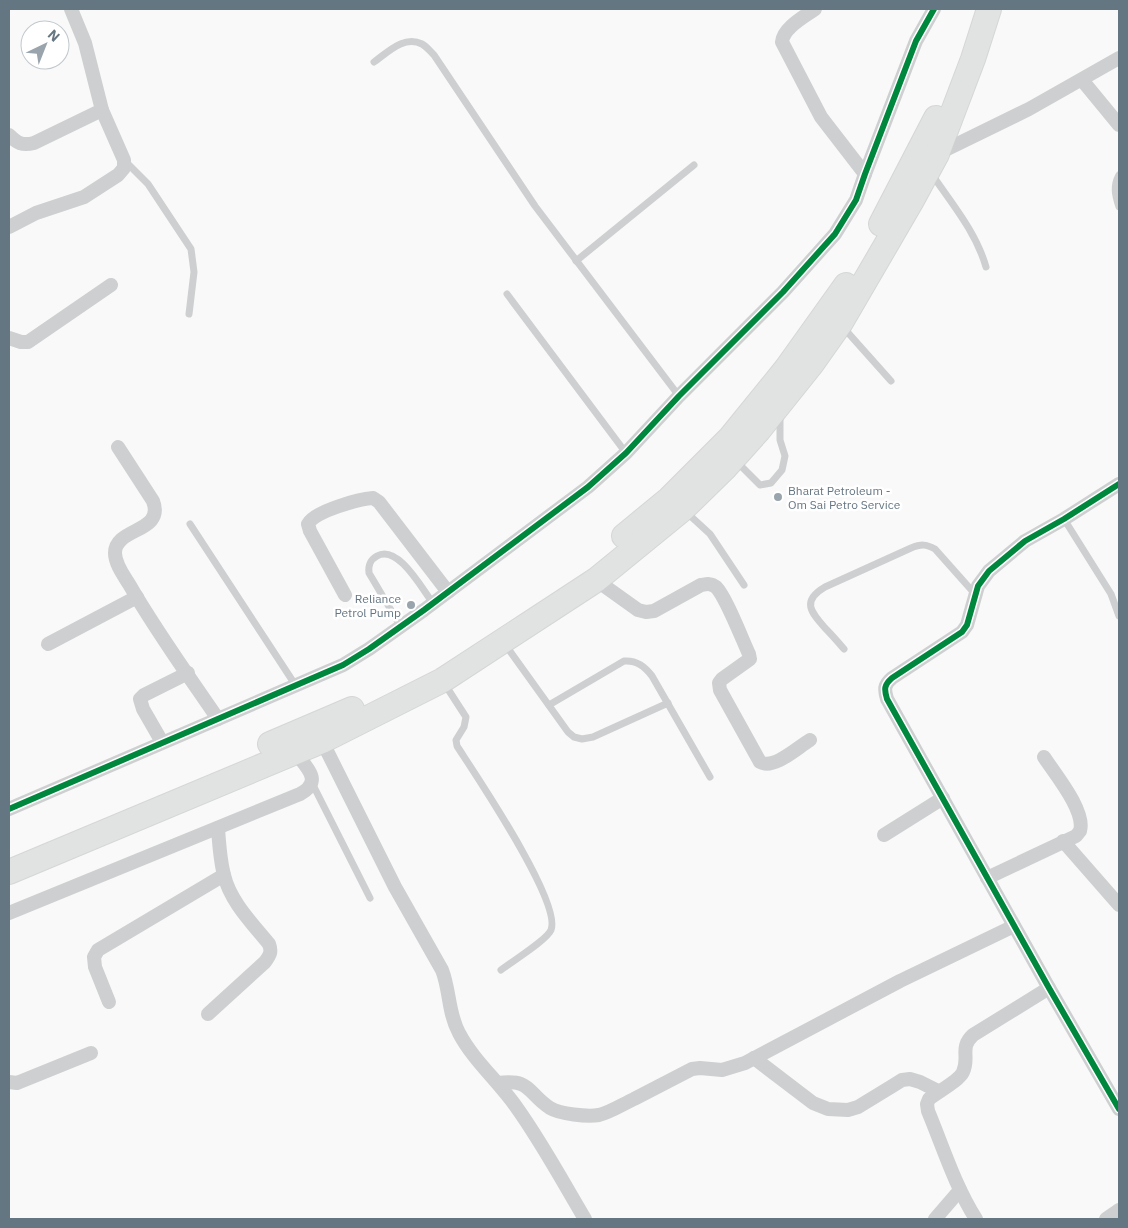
<svg xmlns="http://www.w3.org/2000/svg" width="1128" height="1228" viewBox="0 0 1128 1228" font-family="'IBM Plex Sans',sans-serif">
	<rect width="100%" height="100%" fill="#f9f9f9"/>
	<g fill="none" stroke-linecap="round" stroke-linejoin="round">
		<defs>
			<g id="highway">
				<path d="M881,224L936,118"/>
				<path d="M624,536L669,499L730,438L786,369L846,285"/>
				<path d="M270,744L352,709"/>
				<path d="M9,872L322,741L443,680L596,580L683,509L724,469L759,430L811,365L840,324L911,202L937,154L973,59L989,9"/>
			</g>
		</defs>
		<!-- highway casing -->
		<use href="#highway" stroke="#d5d6d6" stroke-width="26"/>
		<!-- lane -->
		<g stroke="#cecfd0" stroke-width="7">
			<path d="M374,62C388,52 404,35 422,44C426,46 430,51 434,55L535,206L679,396"/>
			<path d="M124,160L148,184L191,249L194,272L189,314"/>
			<path d="M931,173C952,204 976,232 986,267"/>
			<path d="M1119,175C1113,186 1115,195 1119,207"/>
			<path d="M576,261L694,165"/>
			<path d="M507,294L626,453"/>
			<path d="M842,326L891,381"/>
			<path d="M734,466L742,467L760,485L771,483L782,470L785,456L780,440V413"/>
			<path d="M685,511L710,534L744,585"/>
			<path d="M1064,519L1111,594L1119,616"/>
			<path d="M190,524L296,686"/>
			<path d="M401,627L369,573C368,565 370,560 377,556C398,544 422,589 433,603"/>
			<path d="M504,643L568,732L574,737L582,739L593,737L668,703"/>
			<path d="M844,649C838,642 832,635 825,628C811,612 801,601 825,587L911,548C921,544 926,544 935,549L975,594"/>
			<path d="M444,683L466,717L464,727L456,740L457,746C475,774 562,902 551,930C547,940 511,962 501,970"/>
			<path d="M549,705L624,661C637,660 645,667 652,676L710,777"/>
			<path d="M312,783L370,898"/>
		</g>
		<!-- street -->
		<g stroke="#cecfd0" stroke-width="14">
			<path d="M815,9C804,17 783,28 782,42L821,117L865,174"/>
			<path d="M1082,80L1119,125"/>
			<path d="M9,135C17,143 22,146 34,143L102,110"/>
			<path d="M937,154L1029,109L1119,58"/>
			<path d="M9,227L36,213L84,197L118,175L124,168V160L102,110L85,43L71,9"/>
			<path d="M9,338L21,342H28L111,285"/>
			<path d="M118,447L153,501C165,533 115,527 115,553C115,564 124,576 129,584C156,631 188,675 218,719"/>
			<path d="M1119,484L1064,519L1025,541L989,571L978,586L967,625L962,632L892,678C884,685 884,689 887,699L1049,988L1119,1109"/>
			<path d="M596,580L638,610L646,612L654,611L701,585C707,584 711,583 716,587C726,597 742,639 749,654L750,659L722,679L719,683L720,690L760,762C774,770 798,747 810,740"/>
			<path d="M345,595L310,531L308,524C315,511 359,499 373,498L379,502L448,592"/>
			<path d="M48,644L137,597"/>
			<path d="M322,741L395,887L442,970C450,990 448,1013 459,1033C473,1060 499,1082 517,1108C542,1143 563,1182 585,1219"/>
			<path d="M162,742L143,709L140,699L144,695L188,673"/>
			<path d="M9,809L343,665L369,649L424,610L588,487L626,453L679,396L783,292L835,234L856,200L865,174L916,41L934,9"/>
			<path d="M884,835L943,798"/>
			<path d="M1063,841L1119,905"/>
			<path d="M987,878L1076,836L1080,831C1086,811 1055,774 1044,757"/>
			<path d="M9,913L300,794C324,781 306,767 295,752"/>
			<path d="M109,1002L95,967L94,957L98,950L224,875"/>
			<path d="M208,1014L265,962C270,955 272,952 269,944C252,923 230,901 224,875C220,860 219,843 218,828"/>
			<path d="M754,1058L813,1103L828,1109L848,1110L858,1107L894,1085L902,1080L910,1079L920,1082L938,1091"/>
			<path d="M9,1082L17,1083L91,1053"/>
			<path d="M498,1083C532,1079 526,1092 550,1108C560,1114 587,1117 599,1115C611,1112 623,1104 634,1099C653,1089 673,1079 692,1069L700,1068L722,1070L745,1063L900,981L1014,926"/>
			<path d="M935,1219L960,1190"/>
			<path d="M976,1219C955,1186 943,1147 928,1111L927,1104L929,1099C937,1092 959,1081 963,1072C970,1057 959,1048 973,1035L1049,988"/>
			<path d="M1106,1219L1119,1210"/>
		</g>
		<!-- highway -->
		<use href="#highway" stroke="#e1e2e2" stroke-width="24"/>
		<defs>
			<g id="cycleway">
				<path d="M1119,484L1064,519L1025,541L989,571L978,586L967,625L962,632L892,678C884,685 884,689 887,699L1049,988L1119,1109"/>
				<path d="M9,809L343,665L369,649L424,610L588,487L626,453L679,396L783,292L835,234L856,200L865,174L916,41L934,9"/>
			</g>
		</defs>
		<!-- cycleway casing -->
		<use href="#cycleway" stroke="#fff" stroke-width="9"/>
		<!-- cycleway -->
		<use href="#cycleway" stroke="#00873e" stroke-width="6"/>
	</g>
	<!-- markers -->
	<g fill="#99a4ac" stroke="#fff" stroke-width="2">
		<circle cx="778" cy="497" r="5"/>
		<circle cx="411" cy="605" r="5"/>
	</g>
	<g text-anchor="middle" dominant-baseline="central" stroke-width="5" stroke-linejoin="round" paint-order="stroke">
		<!-- poi labels -->
		<g font-size="12" fill="#657683" stroke="#fff" text-anchor="start">
			<text x="788" y="490">Bharat Petroleum -<tspan x="788" dy="14">Om Sai Petro Service</tspan></text>
			<text x="401" y="598" text-anchor="end">Reliance<tspan x="401" dy="14">Petrol Pump</tspan></text>
		</g>
	</g>
	<!-- border -->
	<rect width="1128" height="1228" fill="none" stroke="#657683" stroke-width="20"/>
	<!-- north arrow -->
	<g transform="translate(45 45) rotate(43)"><circle r="24" fill="#ffffff" stroke="#c1c8cd"/>
	<path d="M0-4L9 19L0 12L-9 19Z" fill="#99a4ac"/>
	<text y="-8" font-size="14" font-weight="bold" text-anchor="middle" fill="#657683">N</text>
	</g>
</svg>
